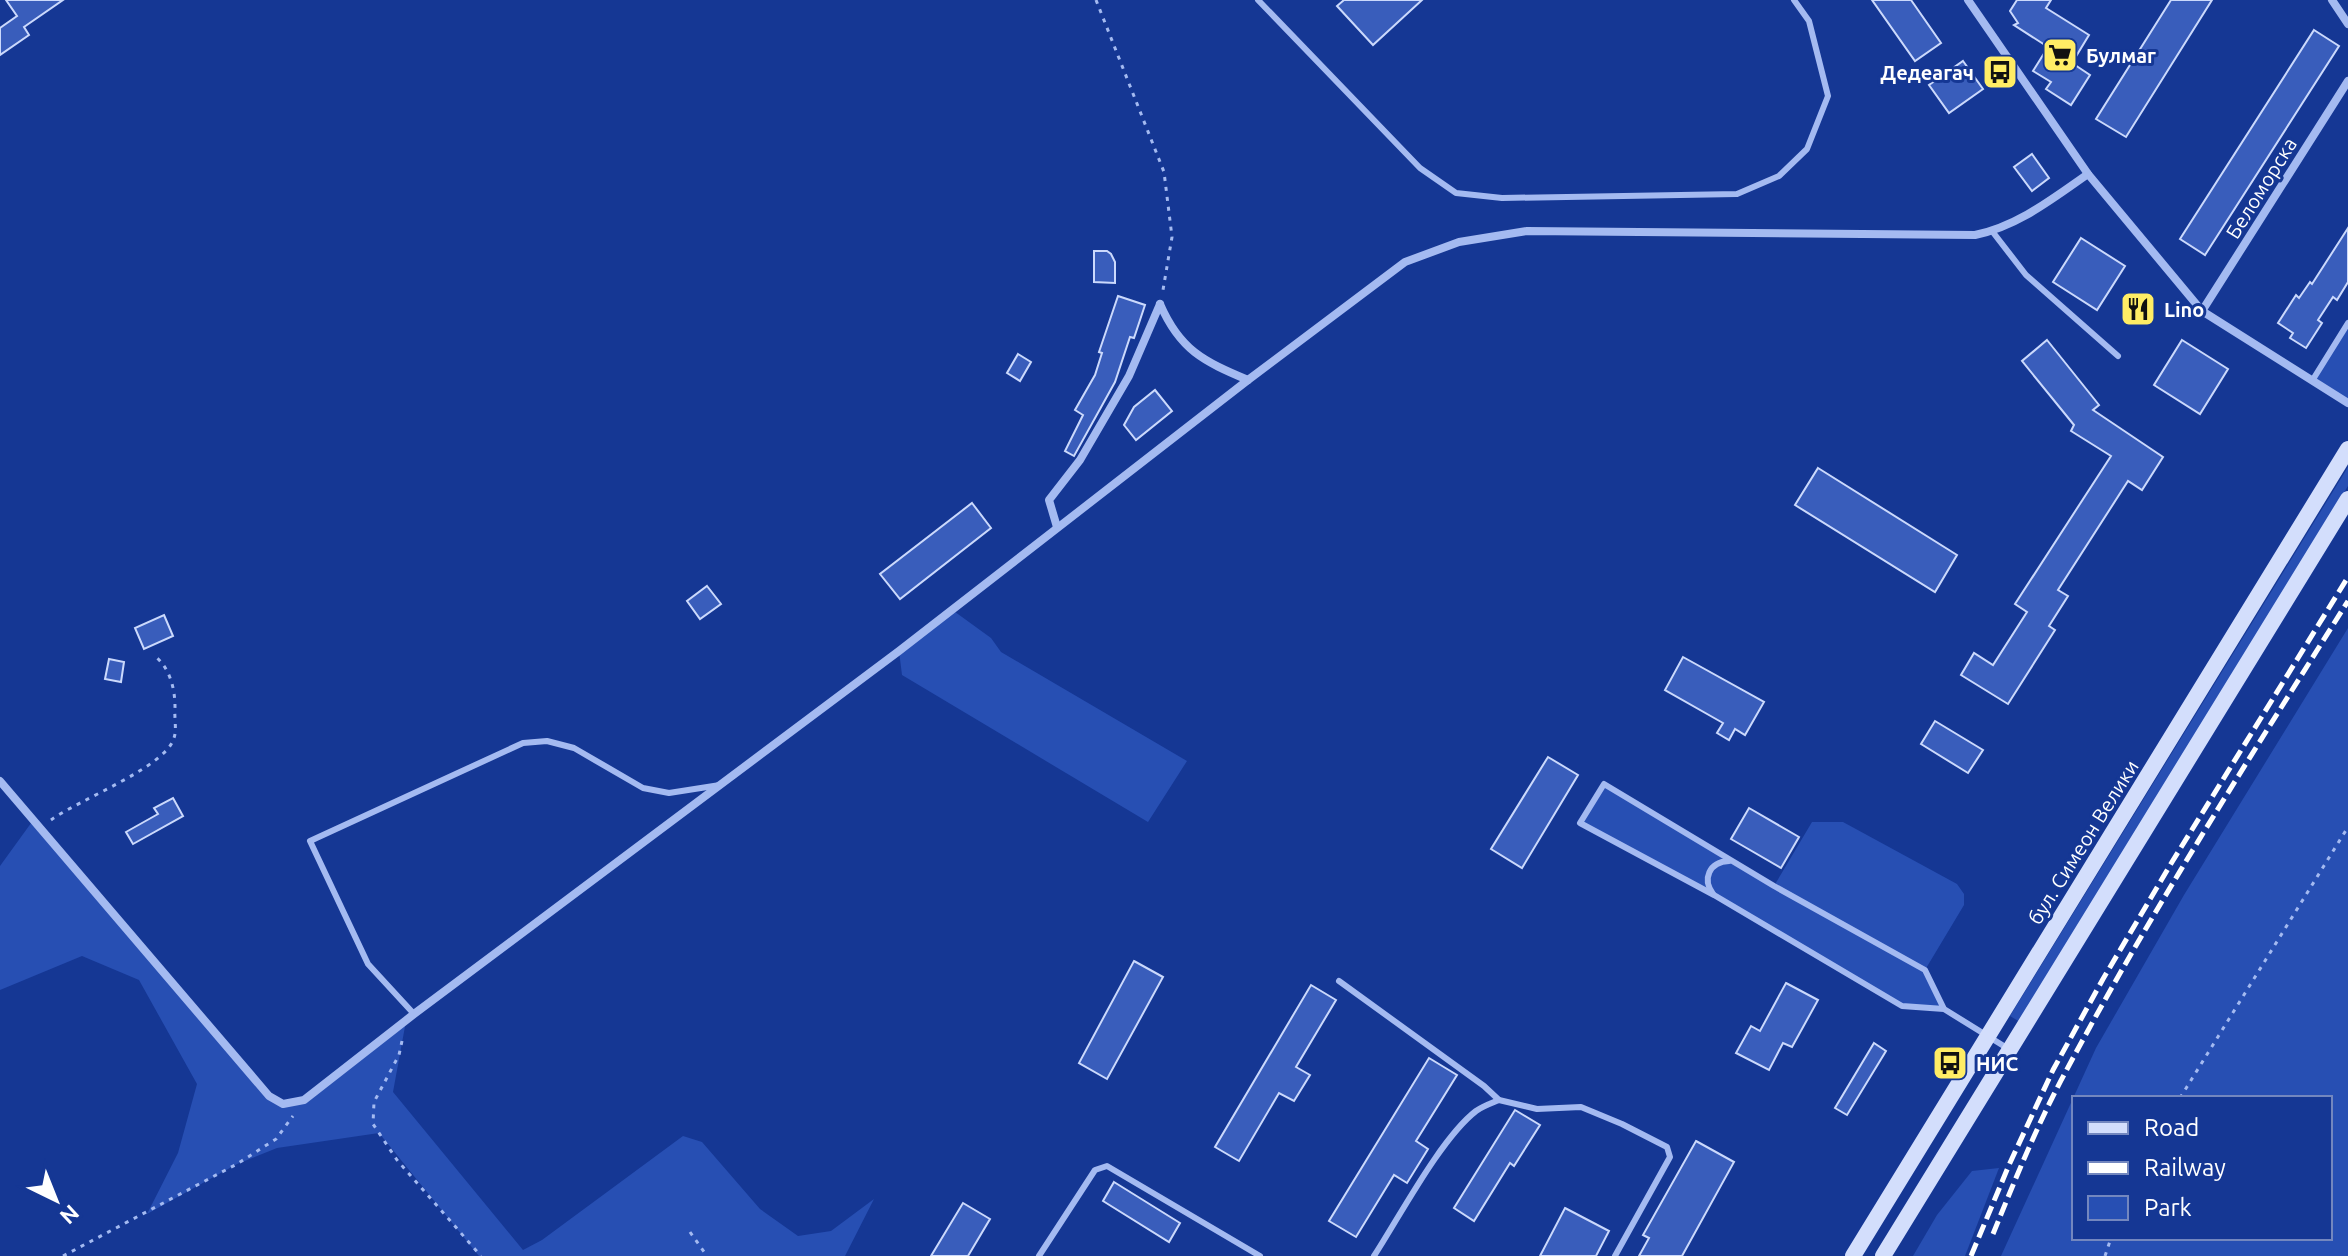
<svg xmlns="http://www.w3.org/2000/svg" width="2348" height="1256" viewBox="0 0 2348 1256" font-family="Ubuntu,sans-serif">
	<rect width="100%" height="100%" fill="#153794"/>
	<!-- green -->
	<g fill="#274fb3" fill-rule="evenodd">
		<path d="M2348,323V403L2312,381Z"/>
		<path d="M2348,467V486L2020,1022L2010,1016Z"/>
		<path d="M951,609L991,638L1001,652L1187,761L1148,822L902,675L899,651Z"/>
		<path d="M2348,628V1256H2001L2096,1048L2184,895ZM2074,1098H2330V1238H2074Z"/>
		<path d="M1604,784L1774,886L1812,822H1843L1957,884L1964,894V905L1925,970L1944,1008L1902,1006L1714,895L1580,823Z"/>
		<path d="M34,819L269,1096L283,1104L304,1100L406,1021L393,1092L523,1250L542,1240L683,1136L702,1142L760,1209L798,1236L831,1231L874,1199L845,1256H479L379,1133L277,1148L237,1164L147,1214L178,1153L197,1084L139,980L82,956L0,990V866Z"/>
		<path d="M1999,1168L1965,1256H1913L1937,1215L1972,1171Z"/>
	</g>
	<!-- building -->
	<g fill="#395dbb" stroke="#cbd9fc" stroke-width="2">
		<path d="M6,0H63L24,27L29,35L0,55V28L17,16Z"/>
		<path d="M1344,0H1422L1373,45L1337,6Z"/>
		<path d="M1872,0H1911L1941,43L1915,61Z"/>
		<path d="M2017,0H2051L2046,8L2089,35L2072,63L2090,75L2071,105L2046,89L2051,82L2033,71L2048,47L2014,25L2018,23L2010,11Z"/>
		<path d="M2171,0H2212L2126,137L2096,119Z"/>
		<path d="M2314,30L2339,46L2205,255L2180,239Z"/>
		<path d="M1963,61L1983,89L1949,113L1929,85Z"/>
		<path d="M2032,154L2049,178L2032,191L2014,167Z"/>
		<path d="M2348,228V282L2337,300L2333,297L2318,320L2322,323L2306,348L2290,338L2293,333L2278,323L2296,295L2299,298L2310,282L2312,284Z"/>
		<path d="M2081,238L2125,266L2097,310L2053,282Z"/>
		<path d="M1094,251H1107L1111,254L1115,262V283L1094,282Z"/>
		<path d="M1118,296L1145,305L1134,338L1130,337L1115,382L1074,456L1065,451L1083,415L1075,410L1095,375L1102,353L1099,352Z"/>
		<path d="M2047,340L2099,405L2093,410L2163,457L2142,490L2128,481L2058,590L2068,596L2049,626L2055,630L2008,704L1961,675L1974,653L1993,665L2027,612L2015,604L2111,456L2071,431L2074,425L2022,361Z"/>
		<path d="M2182,340L2228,369L2200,414L2154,385Z"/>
		<path d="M1018,354L1031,362L1020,381L1007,373Z"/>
		<path d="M1155,390L1172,411L1136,440L1124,425L1134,407Z"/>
		<path d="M1818,468L1957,555L1935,592L1795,505Z"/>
		<path d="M972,503L991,528L900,599L880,574Z"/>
		<path d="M707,586L721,604L700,619L687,601Z"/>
		<path d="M164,615L173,636L144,649L135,628Z"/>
		<path d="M1683,657L1764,702L1745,735L1735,729L1729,740L1717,733L1723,723L1665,690Z"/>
		<path d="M109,659L124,662L121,682L105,679Z"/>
		<path d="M1935,721L1983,750L1968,773L1921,744Z"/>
		<path d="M1548,757L1578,775L1522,868L1491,849Z"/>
		<path d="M173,798L183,816L133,844L126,832L158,814L154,808Z"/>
		<path d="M1749,808L1799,837L1781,868L1731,839Z"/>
		<path d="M1134,961L1163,977L1107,1079L1079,1063Z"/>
		<path d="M1786,983L1818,1000L1792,1047L1783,1043L1769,1070L1736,1053L1751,1026L1760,1031Z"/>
		<path d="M1311,985L1336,1000L1296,1067L1310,1075L1294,1101L1279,1093L1239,1161L1215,1147Z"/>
		<path d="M1874,1043L1886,1051L1847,1115L1835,1108Z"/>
		<path d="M1429,1058L1457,1075L1416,1141L1428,1149L1407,1183L1394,1175L1356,1237L1329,1221Z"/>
		<path d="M1515,1110L1540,1125L1514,1166L1510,1163L1474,1221L1454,1208Z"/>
		<path d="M1696,1141L1734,1162L1682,1256H1639L1649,1238L1643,1235Z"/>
		<path d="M1114,1182L1180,1223L1169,1242L1103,1201Z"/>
		<path d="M963,1203L990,1219L968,1256H931Z"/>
		<path d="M1565,1208L1609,1231L1596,1256H1540Z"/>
	</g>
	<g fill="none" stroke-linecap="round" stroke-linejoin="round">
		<!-- path -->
		<g stroke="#a4baf1" stroke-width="3" stroke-dasharray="4 6" stroke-linecap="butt">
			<path d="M1096,0L1164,172L1172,237L1163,290"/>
			<path d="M51,820C78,800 166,767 174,738C177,730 174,716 175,707C175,689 170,669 156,657"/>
			<path d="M402,1041L399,1055L374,1102L373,1124L397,1160L481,1256"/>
			<path d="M2180,1098L2348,827"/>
			<path d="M690,1232L707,1256"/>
			<path d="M63,1256L237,1164L276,1139L293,1116"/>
			<path d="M2105,1256L2111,1238"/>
		</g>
		<!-- service -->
		<g stroke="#a4baf1" stroke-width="6">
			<path d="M1258,0L1420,168L1456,193L1502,198L1737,194L1779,176L1807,149L1828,96L1809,21L1794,0"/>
			<path d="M1992,231L2026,275L2118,356"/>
			<path d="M2312,381L2348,323"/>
			<path d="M1713,894C1702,879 1709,862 1729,861"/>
			<path d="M1339,981L1484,1086L1499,1100L1537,1109L1581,1107L1622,1124L1667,1147L1670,1157L1615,1256"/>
			<path d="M1944,1009L1925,970L1774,886L1604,784L1580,823L1714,895L1902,1006L1944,1009L2007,1048"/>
			<path d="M414,1014L368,964L310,841L523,743L547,741L574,748L643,788L669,793L720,785"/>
			<path d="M1039,1256L1095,1170L1107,1166L1260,1256"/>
			<path d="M1374,1256C1400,1216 1441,1138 1476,1111C1483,1106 1492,1103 1499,1100"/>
		</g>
		<!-- minor -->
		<g stroke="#a4baf1" stroke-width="8">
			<path d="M1968,0L2088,174L2202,311L2348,403"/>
			<path d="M2332,0L2348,24"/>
			<path d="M1160,304C1180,350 1203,361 1248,380"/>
			<path d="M2202,311L2348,81"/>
			<path d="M1057,527L1049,500L1080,460L1129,376L1160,304"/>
			<path d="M0,781L269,1096L283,1104L304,1100L414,1014L899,651L1248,380L1405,262L1459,242L1527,231L1975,235C2018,226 2052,199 2088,174"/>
		</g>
		<!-- secondary -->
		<g stroke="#d3defc" stroke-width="16">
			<path d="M1853,1256L2348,449"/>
			<path d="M1883,1256L2348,499"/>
		</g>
		<!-- rail -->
		<g stroke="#fff" stroke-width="5" stroke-dasharray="14 6" stroke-linecap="butt">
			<path d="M1993,1234C2015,1180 2037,1125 2065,1073C2151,911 2251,756 2348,601"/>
			<path d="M1971,1256L2009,1165L2053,1070L2103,979L2172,862L2348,577"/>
		</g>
	</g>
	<!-- icons -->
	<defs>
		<symbol id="supermarket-square" viewBox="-11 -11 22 22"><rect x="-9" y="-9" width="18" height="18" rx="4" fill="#ffed65" stroke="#153794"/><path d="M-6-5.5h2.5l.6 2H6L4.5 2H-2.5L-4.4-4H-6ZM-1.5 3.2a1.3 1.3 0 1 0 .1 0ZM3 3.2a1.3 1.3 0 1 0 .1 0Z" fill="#111"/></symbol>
		<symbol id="bus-square" viewBox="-11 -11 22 22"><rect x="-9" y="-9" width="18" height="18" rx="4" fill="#ffed65" stroke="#153794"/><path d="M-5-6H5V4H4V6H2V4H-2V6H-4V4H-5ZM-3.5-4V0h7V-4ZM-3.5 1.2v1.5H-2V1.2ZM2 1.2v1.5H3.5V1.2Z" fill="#111"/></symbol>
		<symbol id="restaurant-square" viewBox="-11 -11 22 22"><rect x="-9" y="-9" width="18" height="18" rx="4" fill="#ffed65" stroke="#153794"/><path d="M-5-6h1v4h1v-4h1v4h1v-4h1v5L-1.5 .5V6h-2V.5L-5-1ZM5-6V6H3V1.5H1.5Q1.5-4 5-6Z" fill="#111"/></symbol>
	</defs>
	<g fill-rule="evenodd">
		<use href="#supermarket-square" x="2040" y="35" width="40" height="40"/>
		<use href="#bus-square" x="1980" y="52" width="40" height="40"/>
		<use href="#restaurant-square" x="2118" y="289" width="40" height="40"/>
		<use href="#bus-square" x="1930" y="1043" width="40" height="40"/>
	</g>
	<g text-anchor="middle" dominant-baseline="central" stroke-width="6" stroke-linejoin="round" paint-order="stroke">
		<!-- poi labels -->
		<g font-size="20" font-weight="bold" fill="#fff" stroke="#153794" text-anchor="start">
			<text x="2086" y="55">Булмаг</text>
			<text x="1974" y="72" text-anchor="end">Дедеагач</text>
			<text x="2164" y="309">Lino</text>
			<text x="1976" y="1063">НИС</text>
		</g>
		<!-- street labels -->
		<g font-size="20" fill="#fff" stroke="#153794">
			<text transform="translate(2261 188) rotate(-58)">Беломорска</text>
			<text transform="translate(2083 842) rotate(-58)">бул. Симеон Велики</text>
		</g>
	</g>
	<!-- legend -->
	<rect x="2072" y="1096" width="260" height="144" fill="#153794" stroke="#7387bf" stroke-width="2"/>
	<rect x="2088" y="1122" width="40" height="12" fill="#d3defc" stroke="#7387bf" stroke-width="2"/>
	<text x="2144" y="1136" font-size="24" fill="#ffffff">Road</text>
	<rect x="2088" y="1162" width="40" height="12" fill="#ffffff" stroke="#7387bf" stroke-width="2"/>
	<text x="2144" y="1176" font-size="24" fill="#ffffff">Railway</text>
	<rect x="2088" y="1196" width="40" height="24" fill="#274fb3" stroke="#7387bf" stroke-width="2"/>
	<text x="2144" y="1216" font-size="24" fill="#ffffff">Park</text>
	<!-- north arrow -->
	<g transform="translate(56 1200) rotate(137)" stroke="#153794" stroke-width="6" paint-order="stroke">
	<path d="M0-6L14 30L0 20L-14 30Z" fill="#ffffff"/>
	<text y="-12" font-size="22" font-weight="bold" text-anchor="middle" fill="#ffffff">N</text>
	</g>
</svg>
